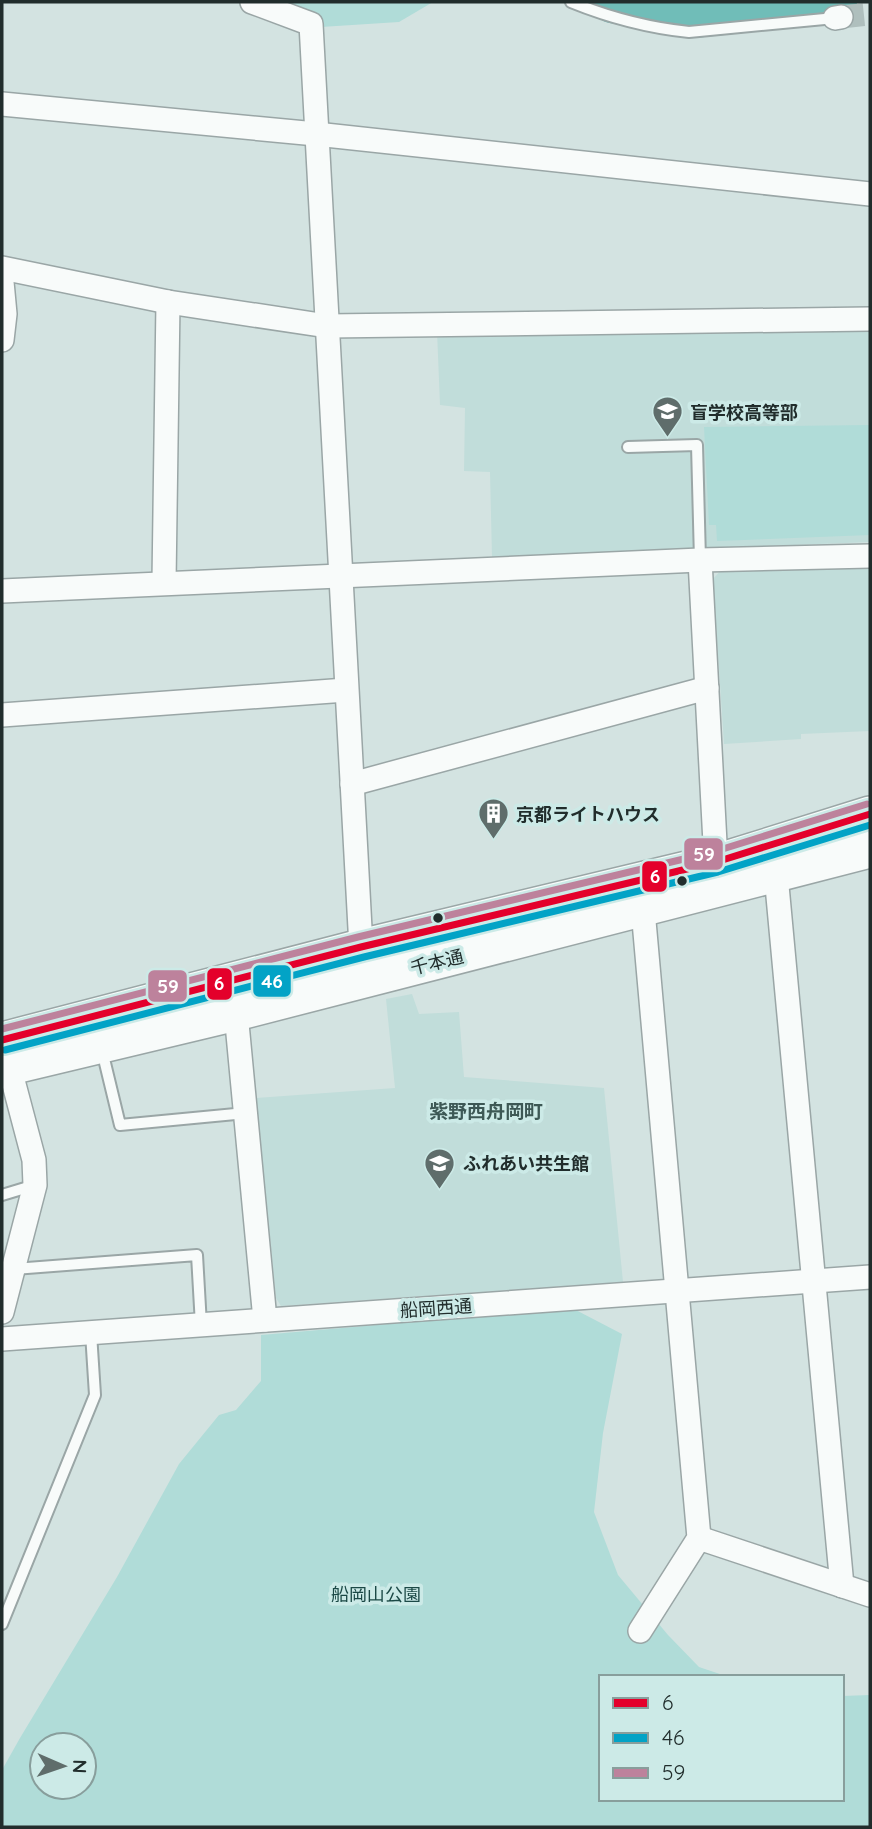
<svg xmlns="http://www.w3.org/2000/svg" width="872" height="1829" viewBox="0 0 872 1829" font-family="Quicksand,'Noto Sans JP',sans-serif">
	<rect width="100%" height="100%" fill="#d3e3e1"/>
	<!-- built -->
	<g fill="#c1ddda">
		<path d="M869,326L870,542L492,557L490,472L464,471L465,408L440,405L437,331Z"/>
		<path d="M870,562V731L801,734V739L724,744L713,579L723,568Z"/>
		<path d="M412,994L419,1014L459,1012L464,1077L604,1088L623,1282L281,1306L276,1298L256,1098L395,1088L386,999Z"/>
	</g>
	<!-- green -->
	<g fill="#b0dcd8" fill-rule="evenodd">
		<path d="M273,2H433L399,22L321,27Z"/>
		<path d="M870,425V535L717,541L716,525H709L704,427Z"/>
		<path d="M572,1308L622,1334L603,1433L594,1512L618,1575L668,1635L699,1667L729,1677H601V1799H842V1696L870,1695V1827H2V1770L20,1738L117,1577L179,1464L219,1415L236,1410L261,1381V1335ZM42,1745H84V1787H42Z"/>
	</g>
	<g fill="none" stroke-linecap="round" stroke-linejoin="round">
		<!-- river -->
		<path stroke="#70bdb8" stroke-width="42" d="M612,2L693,17L836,2"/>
		<!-- street-tunnel -->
		<path stroke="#afbfbd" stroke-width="23" stroke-dasharray="23 11" stroke-linecap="butt" d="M841,17L870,14"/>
		<defs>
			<g id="lane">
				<path d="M571,2C608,17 650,28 689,32L835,18"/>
				<path d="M628,447L697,445L700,560"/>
				<path d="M105,1063L120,1125L246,1113"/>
				<path d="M2,1195L35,1185"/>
				<path d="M14,1269L197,1255L201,1325"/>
				<path d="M2,1624L95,1395L91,1333"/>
			</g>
			<g id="street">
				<path d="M252,2L311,24L361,947L368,959"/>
				<path d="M835,18L841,17"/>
				<path d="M2,104L316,134L870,194"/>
				<path d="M2,268L168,302L327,326L870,319"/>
				<path d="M2,282L5,314L2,340"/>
				<path d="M700,560L716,862"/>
				<path d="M164,582L168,302"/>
				<path d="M2,591L700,560L870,556"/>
				<path d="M2,715L346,690"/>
				<path d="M352,784L707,688"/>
				<path d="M776,875L842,1586"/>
				<path d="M236,1013L265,1320"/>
				<path d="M2,1312L35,1185L34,1160L6,1054"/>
				<path d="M2,1339L870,1277"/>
				<path d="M699,1538L870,1595"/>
				<path d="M640,1631L699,1538L643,910"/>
			</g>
			<g id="primary">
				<path d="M2,1040L361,947L716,862L870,814"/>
				<path d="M2,1069L236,1013L870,850"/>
			</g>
		</defs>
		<!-- lane casing -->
		<use href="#lane" stroke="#9aa6a6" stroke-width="14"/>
		<!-- street casing -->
		<use href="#street" stroke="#9aa6a6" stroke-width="26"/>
		<!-- primary casing -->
		<use href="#primary" stroke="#9aa6a6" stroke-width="38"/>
		<!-- lane -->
		<use href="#lane" stroke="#f8fbfa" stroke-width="10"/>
		<!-- street -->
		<use href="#street" stroke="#f8fbfa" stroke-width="23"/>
		<!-- primary -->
		<use href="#primary" stroke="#f8fbfa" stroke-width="35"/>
		<defs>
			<path id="bus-1" d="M2,1040L361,947L716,862L870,814"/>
			<path id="bus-2" d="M5,1050L364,957L718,872L870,825"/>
			<path id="bus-3" d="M2,1029L358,937L713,852L867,804"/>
		</defs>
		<!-- bus-1 casing -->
		<use href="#bus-1" stroke="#cceae7" stroke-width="12"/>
		<!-- bus-2 casing -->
		<use href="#bus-2" stroke="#cceae7" stroke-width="12"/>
		<!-- bus-3 casing -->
		<use href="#bus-3" stroke="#cceae7" stroke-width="12"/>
		<!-- bus-1 -->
		<use href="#bus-1" stroke="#e4002b" stroke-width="7"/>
		<!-- bus-2 -->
		<use href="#bus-2" stroke="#02a3c6" stroke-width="7"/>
		<!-- bus-3 -->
		<use href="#bus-3" stroke="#bd829c" stroke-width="7"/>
	</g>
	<!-- icons -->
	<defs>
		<symbol id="school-pin" viewBox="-11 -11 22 30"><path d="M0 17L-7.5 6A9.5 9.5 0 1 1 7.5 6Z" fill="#5f6d6b" stroke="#cceae7"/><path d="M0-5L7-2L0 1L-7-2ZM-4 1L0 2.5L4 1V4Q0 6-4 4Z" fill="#fff"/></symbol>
		<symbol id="building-pin" viewBox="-11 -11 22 30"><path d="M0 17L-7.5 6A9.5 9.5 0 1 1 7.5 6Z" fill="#5f6d6b" stroke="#cceae7"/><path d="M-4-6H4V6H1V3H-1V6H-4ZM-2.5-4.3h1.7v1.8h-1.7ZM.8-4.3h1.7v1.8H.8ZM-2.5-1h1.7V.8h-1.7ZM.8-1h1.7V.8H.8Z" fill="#fff"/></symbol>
	</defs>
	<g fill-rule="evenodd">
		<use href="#school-pin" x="650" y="394" width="35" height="47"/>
		<use href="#building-pin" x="476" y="796" width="35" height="47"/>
		<use href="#school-pin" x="422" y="1146" width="35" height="47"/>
	</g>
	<!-- markers -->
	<g fill="#212d2c" stroke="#cceae7" stroke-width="2.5">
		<circle cx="682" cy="881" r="6"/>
		<circle cx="438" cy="918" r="6"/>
	</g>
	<g text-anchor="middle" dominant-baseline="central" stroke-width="7" stroke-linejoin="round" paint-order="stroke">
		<!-- poi labels -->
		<g font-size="18" font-weight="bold" fill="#212d2c" stroke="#cceae7" text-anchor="start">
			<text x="690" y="412">盲学校高等部</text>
			<text x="516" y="814">京都ライトハウス</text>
			<text x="463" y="1163">ふれあい共生館</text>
		</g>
		<!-- street labels -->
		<g font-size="18" fill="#212d2c" stroke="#cceae7">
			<text transform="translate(437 962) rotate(-14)">千本通</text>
			<text transform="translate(436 1308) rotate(-4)">船岡西通</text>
		</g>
		<!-- park labels -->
		<g font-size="18" fill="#1b4946" stroke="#cceae7">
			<text x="376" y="1594">船岡山公園</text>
		</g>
		<!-- neighbourhood labels -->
		<g font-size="19" font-weight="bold" fill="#3d5855" stroke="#cceae7">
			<text x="486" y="1111">紫野西舟岡町</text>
		</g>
	</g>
	<g stroke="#cceae7" stroke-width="2.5">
		<rect x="683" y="837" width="41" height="34" rx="7" fill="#bd829c"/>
		<rect x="641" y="860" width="27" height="33" rx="7" fill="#e4002b"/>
		<rect x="252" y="964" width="40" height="34" rx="7" fill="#02a3c6"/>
		<rect x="206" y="967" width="27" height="34" rx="7" fill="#e4002b"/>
		<rect x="147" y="969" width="41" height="34" rx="7" fill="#bd829c"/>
	</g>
	<g font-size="19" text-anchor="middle" font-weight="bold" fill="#fff">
		<text x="704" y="861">59</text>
		<text x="655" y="883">6</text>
		<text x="272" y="988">46</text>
		<text x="219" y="990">6</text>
		<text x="168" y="993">59</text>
	</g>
	<!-- border -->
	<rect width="872" height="1829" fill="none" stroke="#212d2c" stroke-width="7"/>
	<!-- legend -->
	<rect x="599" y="1675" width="245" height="126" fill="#cceae7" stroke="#889e9c" stroke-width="2"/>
	<rect x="613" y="1698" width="35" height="10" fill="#e4002b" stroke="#889e9c" stroke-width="2"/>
	<text x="662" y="1710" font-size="21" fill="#212d2c">6</text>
	<rect x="613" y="1733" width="35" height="10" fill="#02a3c6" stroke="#889e9c" stroke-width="2"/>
	<text x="662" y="1745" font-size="21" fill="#212d2c">46</text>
	<rect x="613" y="1768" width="35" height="10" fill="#bd829c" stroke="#889e9c" stroke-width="2"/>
	<text x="662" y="1780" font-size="21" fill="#212d2c">59</text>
	<!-- north arrow -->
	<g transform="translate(63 1766) rotate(92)"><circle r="33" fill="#cceae7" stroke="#889e9c" stroke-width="2"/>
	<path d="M0-5L12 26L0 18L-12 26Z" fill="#5f6d6b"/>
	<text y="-10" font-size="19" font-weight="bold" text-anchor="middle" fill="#212d2c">N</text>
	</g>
</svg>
